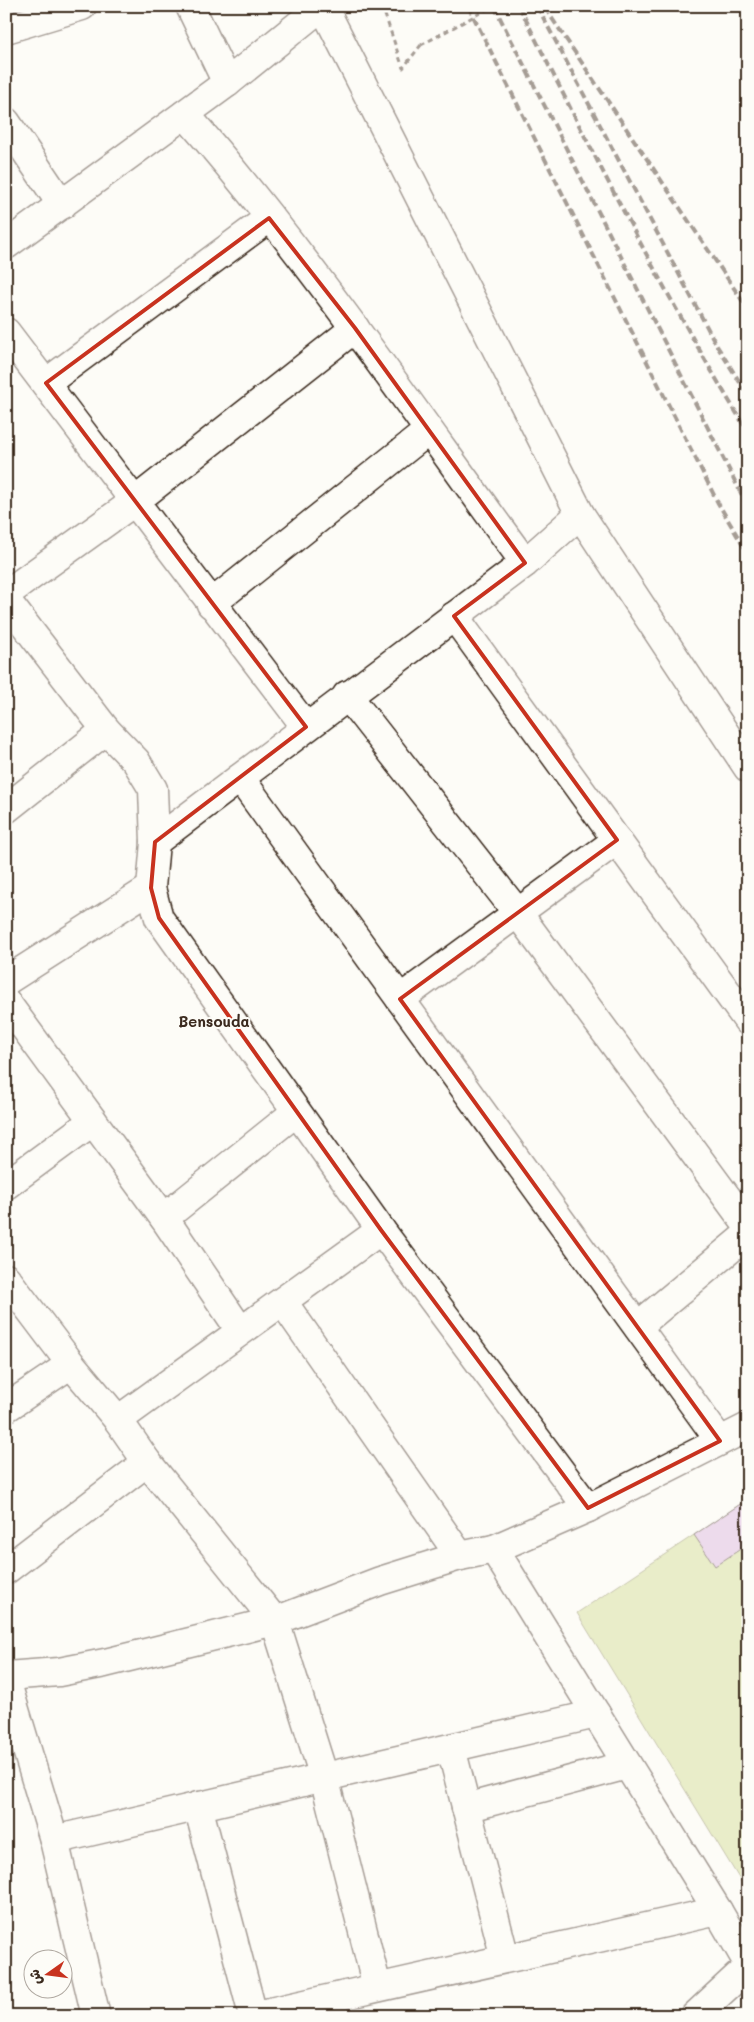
<svg xmlns="http://www.w3.org/2000/svg" width="754" height="2022" viewBox="0 0 754 2022" font-family="Mali,'Playpen Sans Arabic',sans-serif">
	<rect width="100%" height="100%" fill="#fdfcf7"/>
	<filter id="ink" filterUnits="userSpaceOnUse"><feTurbulence type="fractalNoise" baseFrequency=".02" numOctaves="2"/><feDisplacementMap in="SourceGraphic" scale="10" xChannelSelector="R" yChannelSelector="G"/><feConvolveMatrix kernelMatrix="1 2 1 2 8 2 1 2 1" color-interpolation-filters="sRGB"/></filter>
	<g filter="url(#ink)">
		<!-- green -->
		<path fill="#d0dc90" stroke="#868357" d="M748,1499V1893L577,1613Z"/>
		<!-- building -->
		<path fill="#dab4dd" stroke="#3b2a1e" d="M748,1499V1544L715,1566L694,1535Z"/>
		<g fill="none" stroke-linecap="round" stroke-linejoin="round">
			<defs>
				<g id="minor">
					<path d="M190,6L227,83"/>
					<path d="M323,6L580,514L748,768"/>
					<path d="M6,29L82,6"/>
					<path d="M185,114C308,255 414,412 525,563"/>
					<path d="M6,122L62,205"/>
					<path d="M6,245L227,83L322,6"/>
					<path d="M6,332L306,727"/>
					<path d="M46,383L269,218"/>
					<path d="M6,594L134,502L355,328"/>
					<path d="M6,600L106,730L136,761L153,789L155,842L151,888L159,918L381,1230L588,1508"/>
					<path d="M211,604L428,431"/>
					<path d="M454,616L748,1021"/>
					<path d="M347,695L517,912L748,1226"/>
					<path d="M240,778L720,1441"/>
					<path d="M6,809L106,730"/>
					<path d="M155,842L525,563L580,514"/>
					<path d="M6,981L151,888"/>
					<path d="M400,999L617,840"/>
					<path d="M6,1002L164,1218L240,1330"/>
					<path d="M6,1185L93,1121"/>
					<path d="M164,1218L296,1112"/>
					<path d="M6,1278L71,1364L118,1420L147,1462L275,1621L324,1777L377,1987"/>
					<path d="M283,1302L460,1556"/>
					<path d="M638,1326L748,1234"/>
					<path d="M6,1408L71,1364"/>
					<path d="M118,1420L381,1230"/>
					<path d="M494,1549L718,1911L748,1963"/>
					<path d="M6,1570L147,1462"/>
					<path d="M6,1676L59,1672L105,1663L275,1621L380,1581L460,1556L494,1549L588,1508L748,1427"/>
					<path d="M6,1680L54,1840L96,2016"/>
					<path d="M451,1748L505,1958"/>
					<path d="M198,1806L253,2015"/>
					<path d="M466,1808L627,1765"/>
					<path d="M54,1840L596,1714"/>
					<path d="M252,2016L718,1911"/>
					<path d="M695,2016L748,1967"/>
				</g>
			</defs>
			<!-- minor casing -->
			<use href="#minor" stroke="#3b2a1e" stroke-width="31"/>
			<!-- path -->
			<path stroke="#3b2a1e" stroke-width="3" stroke-dasharray="5 4" stroke-linecap="butt" d="M382,6L403,68L421,45"/>
			<!-- minor -->
			<use href="#minor" stroke="#fdfcf7" stroke-width="28"/>
			<!-- rail -->
			<g stroke="#3b2a1e" stroke-width="4" stroke-dasharray="8 4" stroke-linecap="butt">
				<path d="M468,6L718,503L748,554"/>
				<path d="M494,6L748,507"/>
				<path d="M519,6C591,150 664,295 748,432"/>
				<path d="M537,6L717,346L748,395"/>
				<path d="M545,8L748,309"/>
			</g>
			<!-- path-bridge -->
			<path stroke="#3b2a1e" stroke-width="3" stroke-dasharray="5 4" stroke-linecap="butt" d="M421,45L493,6"/>
		</g>
	</g>
	<!-- marked area -->
	<path d="M0 0H754V2022H0ZM269,218L355,328L525,563L454,616L617,840L400,999L720,1441L588,1508L381,1230L159,918L151,888L155,842L306,727L46,383Z" fill="#fdfcf7" fill-opacity=".55" fill-rule="evenodd"/>
	<path fill="none" stroke="#c8321e" stroke-width="4" stroke-linejoin="round" d="M269,218L355,328L525,563L454,616L617,840L400,999L720,1441L588,1508L381,1230L159,918L151,888L155,842L306,727L46,383Z"/>
	<g text-anchor="middle" dominant-baseline="central" stroke-width="4" stroke-linejoin="round" paint-order="stroke">
		<!-- neighbourhood labels -->
		<g font-size="15" font-weight="bold" fill="#3b2a1e" stroke="#fdfcf7">
			<text x="214" y="1021">Bensouda</text>
		</g>
	</g>
	<!-- margin -->
	<rect width="754" height="2022" fill="none" stroke="#fdfcf7" stroke-width="25"/>
	<rect x="12" y="12" width="729" height="1997" fill="none" stroke="#3b2a1e" stroke-width="2" filter="url(#ink)"/>
	<!-- north arrow -->
	<g transform="translate(48 1974) rotate(256)"><circle r="24" fill="#fdfcf7" stroke="#afa8a0"/>
	<path d="M0-4L9 19L0 12L-9 19Z" fill="#c8321e"/>
	<text y="-8" font-size="14" font-weight="bold" text-anchor="middle" fill="#3b2a1e">ش</text>
	</g>
</svg>
